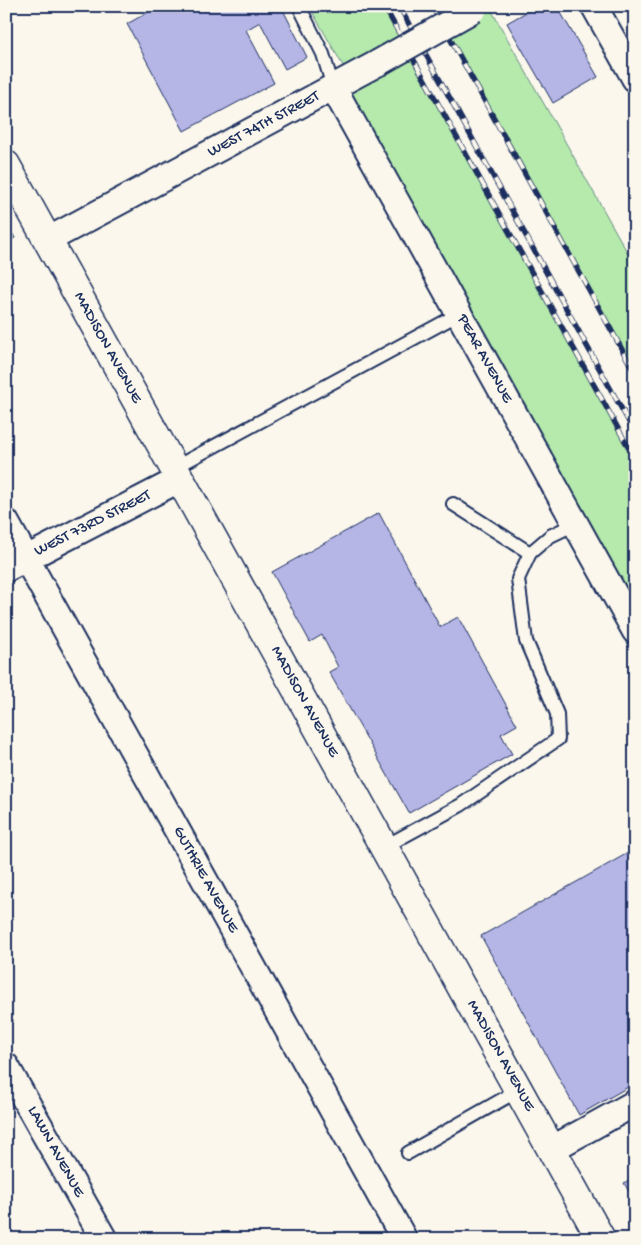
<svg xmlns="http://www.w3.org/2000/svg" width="641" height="1245" viewBox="0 0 641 1245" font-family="'Gochi Hand',sans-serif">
	<rect width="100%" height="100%" fill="#fbf7ec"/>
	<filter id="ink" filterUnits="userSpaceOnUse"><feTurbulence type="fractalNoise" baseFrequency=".02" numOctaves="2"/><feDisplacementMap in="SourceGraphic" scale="10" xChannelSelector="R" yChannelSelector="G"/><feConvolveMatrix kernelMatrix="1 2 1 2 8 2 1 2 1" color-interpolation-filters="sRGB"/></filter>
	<g filter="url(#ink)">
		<!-- green -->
		<g fill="#b5eaac" stroke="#688c85">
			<path d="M309,6H384L635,459V631L333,88L350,78Z"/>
			<path d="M432,6H489L635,266V373Z"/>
		</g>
		<!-- building -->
		<g fill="#b5b5e6" stroke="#1b2f5e">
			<path d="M159,6H281L307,57L285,69L260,22L246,30L274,83L184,131L127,24Z"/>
			<path d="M537,6H557L598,77L553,103L507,23Z"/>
			<path d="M6,222L15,238L6,242Z"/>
			<path d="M379,513L440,627L458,617L517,725L501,734L512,754L409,813L329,672L338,667L322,635L310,642L272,572Z"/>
			<path d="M635,849V1083L579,1115L481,936Z"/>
			<path d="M635,1177V1202L624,1183Z"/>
		</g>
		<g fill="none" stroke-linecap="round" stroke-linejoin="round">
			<defs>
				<g id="service">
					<path d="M299,6L323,54L333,87"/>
					<path d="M174,468L459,314"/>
					<path d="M453,504L530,553"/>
					<path d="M384,847L461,805L558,739L557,714L526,641L518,579L530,553L550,536L575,524"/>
					<path d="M408,1153L519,1090"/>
				</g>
				<g id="minor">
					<path d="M594,6L635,79"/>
					<path d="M333,87L635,631"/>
					<path d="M48,240L378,63"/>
					<path d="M6,522L404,1239"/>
					<path d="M6,569L180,479"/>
					<path d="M6,1066L104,1239"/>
					<path d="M552,1149L635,1103"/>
				</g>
				<path id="tertiary" d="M6,165L601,1239"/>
			</defs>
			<!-- service casing -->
			<use href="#service" stroke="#1b2f5e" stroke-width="16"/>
			<!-- minor casing -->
			<use href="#minor" stroke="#1b2f5e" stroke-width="29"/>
			<!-- tertiary casing -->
			<use href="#tertiary" stroke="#1b2f5e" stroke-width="31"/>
			<!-- service -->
			<use href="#service" stroke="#fbf7ec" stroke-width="12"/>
			<!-- minor -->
			<use href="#minor" stroke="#fbf7ec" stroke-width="25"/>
			<!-- tertiary -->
			<use href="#tertiary" stroke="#fbf7ec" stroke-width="28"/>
			<defs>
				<g id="rail">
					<path d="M384,6L635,459"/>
					<path d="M399,6L635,433"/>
					<path d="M432,6L635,373"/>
				</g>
			</defs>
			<!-- rail casing -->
			<use href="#rail" stroke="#1b2f5e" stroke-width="5.5"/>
			<!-- rail -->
			<use href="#rail" stroke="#fbf7ec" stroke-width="4" stroke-dasharray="11" stroke-linecap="butt"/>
			<defs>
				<path id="minor-bridge" d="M378,63L474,9"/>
			</defs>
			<!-- minor-bridge casing -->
			<use href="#minor-bridge" stroke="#1b2f5e" stroke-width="29" stroke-linecap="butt"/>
			<!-- minor-bridge -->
			<use href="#minor-bridge" stroke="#fbf7ec" stroke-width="25"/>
		</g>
	</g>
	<g text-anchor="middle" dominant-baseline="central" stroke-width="4" stroke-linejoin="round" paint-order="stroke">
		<!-- street labels -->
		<g font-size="16" fill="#1b2f5e" stroke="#fbf7ec">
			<text transform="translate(264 125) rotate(-28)">WEST 74TH STREET</text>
			<text transform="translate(107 348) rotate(61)">MADISON AVENUE</text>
			<text transform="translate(484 359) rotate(61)">PEAR AVENUE</text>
			<text transform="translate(93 524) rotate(-27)">WEST 73RD STREET</text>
			<text transform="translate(304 702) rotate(61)">MADISON AVENUE</text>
			<text transform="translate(205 880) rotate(61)">GUTHRIE AVENUE</text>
			<text transform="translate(500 1056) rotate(61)">MADISON AVENUE</text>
			<text transform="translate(55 1152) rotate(61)">LAWN AVENUE</text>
		</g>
	</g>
	<!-- margin -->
	<rect width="641" height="1245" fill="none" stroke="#fbf7ec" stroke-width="25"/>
	<rect x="12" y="12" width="616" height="1220" fill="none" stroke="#1b2f5e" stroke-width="2" filter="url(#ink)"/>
</svg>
